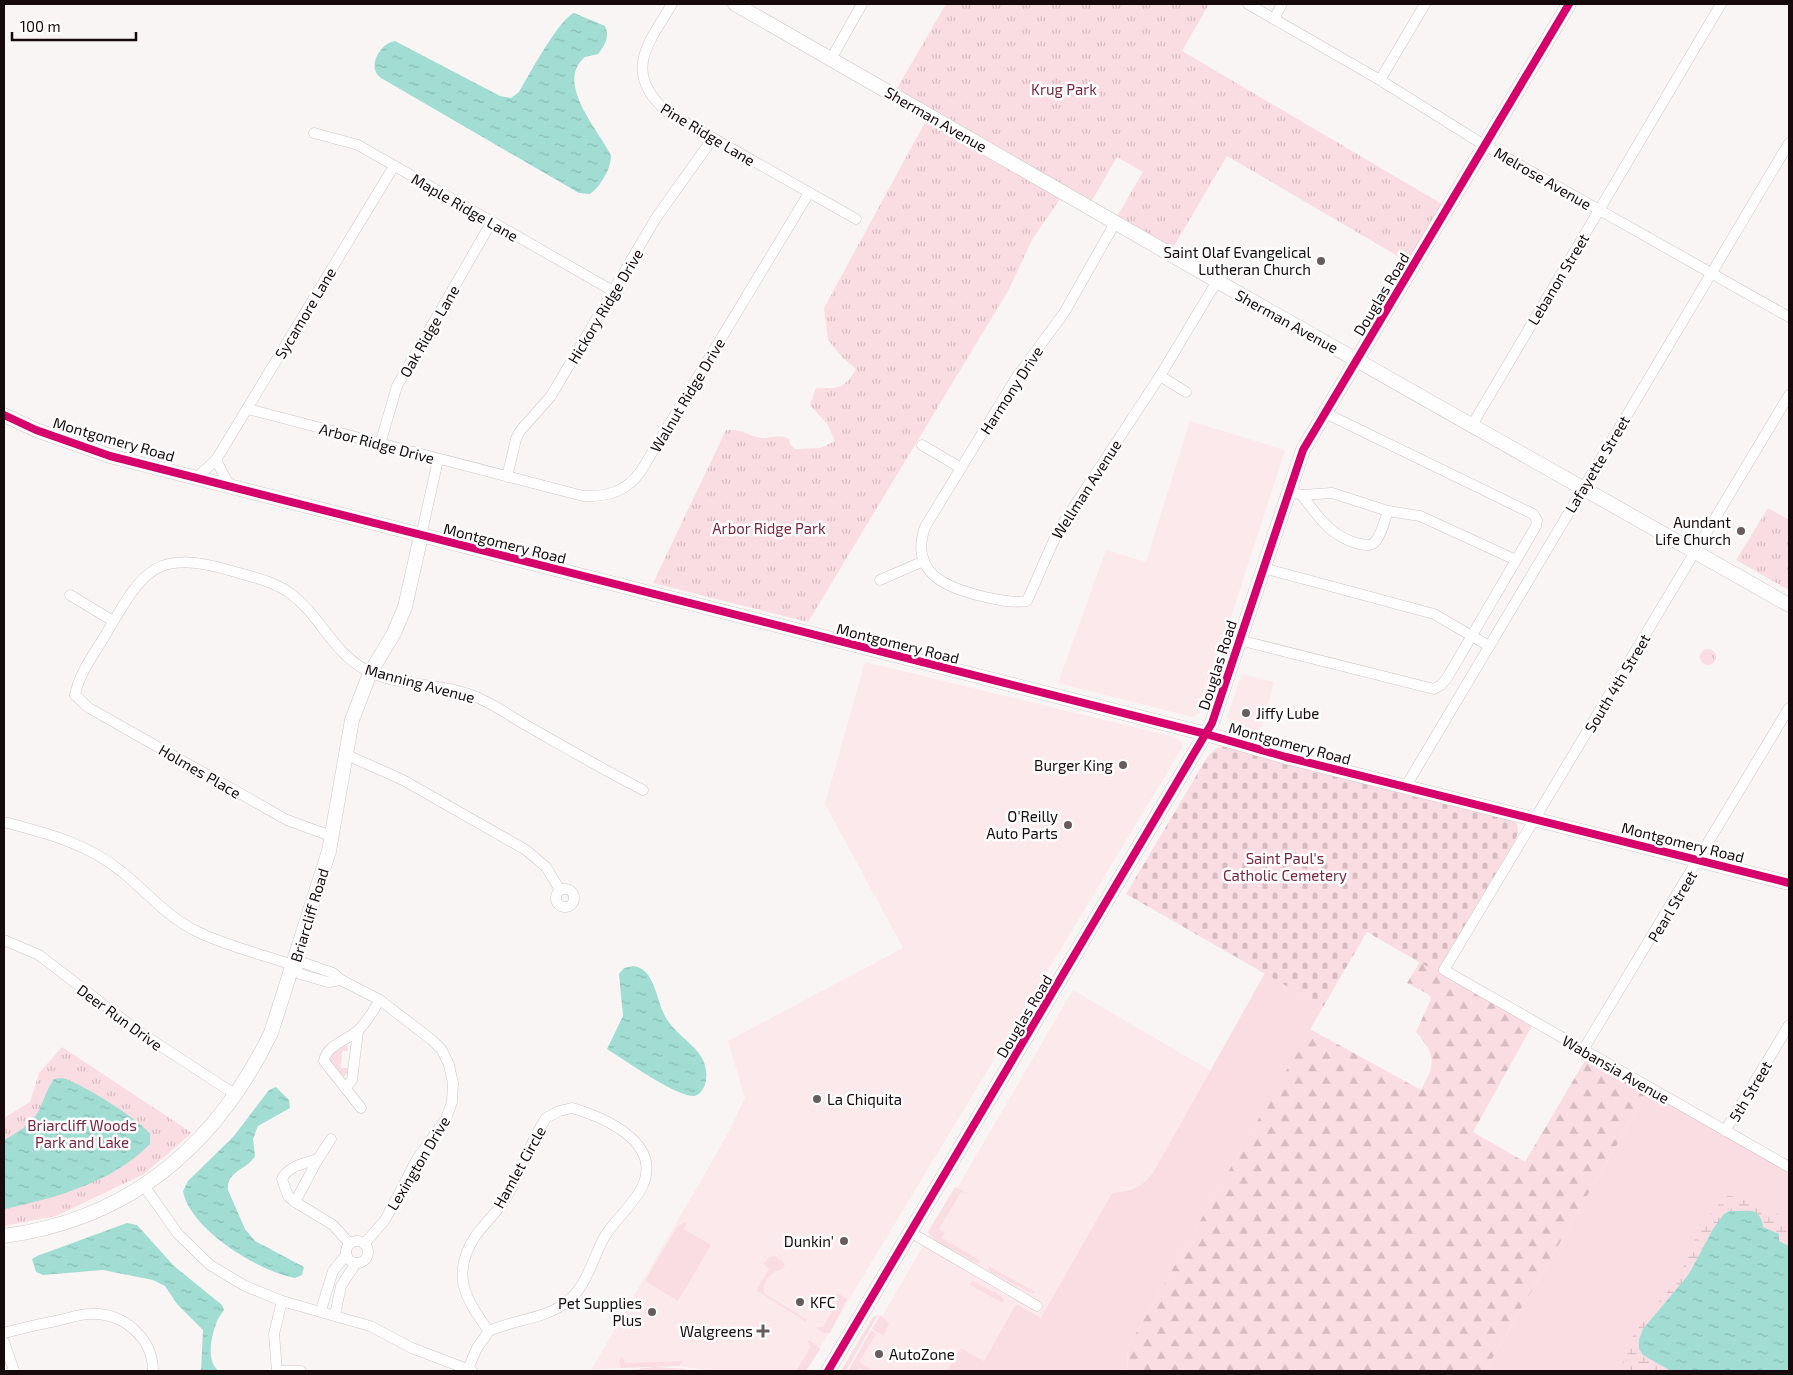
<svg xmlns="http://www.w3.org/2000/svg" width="1793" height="1375" viewBox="0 0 1793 1375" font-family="'Exo 2',sans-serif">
	<defs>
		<pattern id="forest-firs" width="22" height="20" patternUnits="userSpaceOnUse" patternTransform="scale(1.25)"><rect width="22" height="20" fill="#fadde2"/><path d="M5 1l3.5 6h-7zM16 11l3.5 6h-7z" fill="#d6bcc1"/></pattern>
		<pattern id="wetland-marsh" width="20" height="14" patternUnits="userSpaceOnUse" patternTransform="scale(1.25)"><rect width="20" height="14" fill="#fadde2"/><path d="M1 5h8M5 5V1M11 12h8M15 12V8" fill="none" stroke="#d6bcc1"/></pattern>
		<pattern id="cemetery-stones" width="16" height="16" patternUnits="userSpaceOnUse" patternTransform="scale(1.25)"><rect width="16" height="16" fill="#fadde2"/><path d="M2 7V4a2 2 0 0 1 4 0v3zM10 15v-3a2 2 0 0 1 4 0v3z" fill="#d6bcc1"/></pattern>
		<pattern id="park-tufts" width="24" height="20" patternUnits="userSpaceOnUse" patternTransform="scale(1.25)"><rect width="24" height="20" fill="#fadde2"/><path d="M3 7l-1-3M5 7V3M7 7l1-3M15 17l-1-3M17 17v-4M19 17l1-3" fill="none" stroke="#d6bcc1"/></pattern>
		<pattern id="water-ripples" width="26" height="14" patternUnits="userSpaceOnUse" patternTransform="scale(1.25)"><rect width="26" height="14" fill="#a1ddd3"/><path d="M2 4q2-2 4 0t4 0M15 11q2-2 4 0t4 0" fill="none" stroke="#8abcb4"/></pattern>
	</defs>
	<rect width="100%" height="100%" fill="#f9f5f5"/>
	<!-- built -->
	<g fill="#fce9ec">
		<path d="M1190,421L1285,450L1200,713L1193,717L1058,683L1106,550L1146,562Z"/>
		<path d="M865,662L1175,737L1181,741L1182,748L806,1371H714L663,1364L591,1370L726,1137L745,1098L728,1041L903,948L825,804Z"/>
		<path d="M1242,674L1274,682L1260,734L1232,727L1227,717Z"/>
		<path d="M1073,990L1211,1071L1157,1166L1142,1186L1112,1193L1041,1319L1016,1304L984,1361L961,1348L947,1371H850Z"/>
	</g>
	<!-- grass -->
	<g fill="#fadde2">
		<path d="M1265,973L1323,1007L1127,1349L1128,1371H947L961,1348L984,1361L1016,1304L1041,1318L1112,1193C1137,1189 1143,1188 1157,1166Z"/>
		<path d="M347,1044L348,1051H342L341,1068H348V1073L343,1077L330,1060L331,1053Z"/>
		<path d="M1648,1091L1789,1172V1371H1485Z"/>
		<path d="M955,1187L968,1194L961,1192L939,1229L945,1233L942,1238L979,1260L983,1255L978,1264L935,1241L928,1232Z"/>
		<path d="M684,1223H687L684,1229L711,1245L678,1301L645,1281L677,1227Z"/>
		<path d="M775,1256L783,1262L785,1266L783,1269C772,1270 762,1282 764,1293L806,1319V1322L756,1290L769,1269L764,1264L769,1257Z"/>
		<path d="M989,1266L1035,1292L1033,1294L989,1271Z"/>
		<path d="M973,1281L1001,1296L1004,1300L1002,1303L969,1284Z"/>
		<path d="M836,1294H840L847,1299L830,1333H823L816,1327H823L839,1299Z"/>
		<path d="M878,1315L846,1371H841L873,1317Z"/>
		<path d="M880,1315L889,1323L884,1336L872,1329Z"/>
		<path d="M871,1330L876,1334L859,1362L874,1371H865L859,1368L857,1371H848Z"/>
		<path d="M810,1340L820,1349L806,1371H796L811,1346L807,1342Z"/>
		<path d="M623,1357L625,1363L683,1361L679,1366L621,1368L619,1360Z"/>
		<path d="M654,1367L688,1369L681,1371H623Z"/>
	</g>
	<!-- forest -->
	<path fill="url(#forest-firs)" d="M1420,962L1532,1026L1473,1132L1525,1162L1587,1057L1648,1091L1485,1371H1128L1127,1349L1310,1029L1421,1090C1435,1065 1437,1055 1416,1032L1431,999L1428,994L1407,983Z"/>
	<!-- wetland -->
	<path fill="url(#wetland-marsh)" d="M1728,1195L1749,1201L1789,1219V1246L1738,1211H1730L1713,1229L1689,1274L1643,1329L1639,1340V1349L1643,1355L1671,1371H1617L1627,1356L1630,1341L1642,1322L1668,1291L1683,1268L1701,1224Z"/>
	<!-- cemetery -->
	<path fill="url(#cemetery-stones)" d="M1226,746L1515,820C1520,828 1518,833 1515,841L1438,973L1367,932L1323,1007L1126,894L1208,756L1217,748Z"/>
	<!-- park -->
	<g fill="url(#park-tufts)">
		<path d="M946,4H1209L1182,51L1447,207L1413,265L1227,156L1170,253L1115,220L1143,172L1117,157L1090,204L896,90Z"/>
		<path d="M929,115L1062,196L1033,238L1008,291L808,622L653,583L726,430C742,428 754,439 765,438C775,437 779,434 789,439L790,444L795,449L820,448L835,441L828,425L810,405L816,388C836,389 845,389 856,369L843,358L828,340L824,308Z"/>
		<path d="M1768,508L1789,520V590L1736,560Z"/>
		<circle cx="1708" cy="657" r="8"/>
		<path d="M62,1047L192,1133L144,1174L56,1216L4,1226V1118L30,1102L39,1073Z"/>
	</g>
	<!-- water -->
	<g fill="url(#water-ripples)">
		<path d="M574,13L605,26C610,37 605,45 598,54L585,57C554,83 599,130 611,156C611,169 600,187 590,194L579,193L381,78C366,68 380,43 395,41L500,96L511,98L519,92C529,75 559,19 574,13Z"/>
		<path d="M633,966C654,968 656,998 664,1014C675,1039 710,1048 706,1079C706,1085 702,1092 697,1095C684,1103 622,1058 607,1049L623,1016L619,974L624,968Z"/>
		<path d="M61,1078C77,1080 142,1121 150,1134V1144C112,1183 55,1198 4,1209V1140C17,1133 31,1124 38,1112C44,1101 46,1090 54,1079Z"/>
		<path d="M276,1087L289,1100L290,1108L258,1126L253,1139L255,1156C247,1170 226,1171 228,1190L245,1229L255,1241L304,1267L302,1275L295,1278C260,1272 189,1229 183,1191L188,1181L234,1136L269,1090Z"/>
		<path d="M1730,1211C1747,1212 1760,1205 1763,1227L1779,1234V1241L1789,1246V1371H1671L1643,1355L1639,1349V1340L1643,1329L1689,1274L1713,1229L1724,1214Z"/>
		<path d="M127,1223L137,1225L174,1266L222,1305L224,1310C221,1315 217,1319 216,1324C211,1337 206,1363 219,1371H201L203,1330L177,1304L165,1286L153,1280L103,1270L43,1275L36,1272L32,1259L37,1256Z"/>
	</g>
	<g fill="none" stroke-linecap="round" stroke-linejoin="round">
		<defs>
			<g id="street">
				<path d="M672,4C648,44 622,72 667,112L856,219"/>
				<path d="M1248,4L1380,80L1484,145L1789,317"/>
				<path d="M1274,19L1282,4"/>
				<path d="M831,59L862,4"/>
				<path d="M1380,80L1425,4"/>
				<path d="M314,133L358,145L613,291"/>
				<path d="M1115,223L1064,313L1016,378L925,527C909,574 947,588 985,597C999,600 1012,603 1027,601L1058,531L1160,376L1217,281"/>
				<path d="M1160,376L1186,392"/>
				<path d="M1789,395L1444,970L1789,1167"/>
				<path d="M248,409L583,496C607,497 626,492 641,471L809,193"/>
				<path d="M1472,425L1721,4"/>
				<path d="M380,444L397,386L491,223"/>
				<path d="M922,445L961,468"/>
				<path d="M216,460L227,481L233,486"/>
				<path d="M197,477L216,460L394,166"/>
				<path d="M507,477L516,439L520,431L551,396L656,218L713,138"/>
				<path d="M1289,492L1302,495L1332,493L1388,511L1420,516L1516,560"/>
				<path d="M1302,495C1318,517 1332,538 1360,544C1365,545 1370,546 1374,543C1382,535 1384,521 1388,511"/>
				<path d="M421,536L438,460"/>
				<path d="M1263,568L1434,614L1489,646"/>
				<path d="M880,580L924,561"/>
				<path d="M70,595L113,621"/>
				<path d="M1239,640L1434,689L1441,685L1447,678L1536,526L1537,520L1533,514L1325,413"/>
				<path d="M347,755L403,780L526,850L546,867L560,890"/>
				<path d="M1406,786L1789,143"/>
				<path d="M4,822C46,833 87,843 122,872C146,891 167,917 196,931C226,946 261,954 293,965L304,963L333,973L341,980L380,1000L432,1040L442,1050L449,1065L453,1083L452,1102L446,1119L417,1159L385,1220L364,1244"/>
				<path d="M331,836L287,820L89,708L75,695C79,673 95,653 106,634C143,571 154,548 232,571C252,577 274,581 291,594C321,616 333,654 368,671C399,687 438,682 471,695C489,701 507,714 524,724C563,746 602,769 643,790"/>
				<circle cx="565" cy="898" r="9"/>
				<path d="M4,940L39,955L138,1031L236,1095"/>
				<path d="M293,965L300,974L328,982L341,980"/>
				<path d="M1583,1050L1789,708"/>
				<path d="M345,1088L352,1080L358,1031"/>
				<path d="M361,1108L324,1061C326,1046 345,1041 356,1032C366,1025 373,1010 380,1000"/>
				<path d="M572,1108C606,1118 663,1143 642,1187C633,1205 616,1219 605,1236C592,1259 587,1288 564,1304C543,1319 513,1320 489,1331C465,1299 450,1274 476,1235C486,1222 499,1210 507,1196C521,1171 530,1143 546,1118L559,1111Z"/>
				<path d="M1725,1131L1789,1025"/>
				<path d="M318,1159L295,1202L288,1196L282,1179C288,1166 305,1163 318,1159Z"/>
				<path d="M318,1159L331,1139"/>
				<path d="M144,1186L178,1234L210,1265L245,1286L282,1301L370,1326L412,1348L472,1371"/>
				<path d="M295,1202L333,1225L350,1244"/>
				<path d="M910,1232L1037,1306"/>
				<circle cx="357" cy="1252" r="11"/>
				<path d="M321,1310L333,1271L346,1255"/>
				<path d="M335,1315L341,1286L356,1263"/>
				<path d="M4,1333C22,1328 41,1324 60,1320C69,1318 80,1314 90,1314C123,1312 153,1338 153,1371"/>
				<path d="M4,1342L14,1371"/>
				<path d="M277,1371L274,1334L282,1301"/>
				<path d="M277,1371H301"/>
				<path d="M467,1371L477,1348L489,1331"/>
			</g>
			<g id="secondary">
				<path d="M735,4L1217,281L1789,605"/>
				<path d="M4,415L36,430L110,456L1206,734L1286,757L1789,883"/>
				<path d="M4,1236C131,1219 216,1146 271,1033L329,851L352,720L370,673L394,633L405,607L421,536"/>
				<path d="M828,1371L1212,723L1303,450L1569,4"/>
			</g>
		</defs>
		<!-- street casing -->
		<use href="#street" stroke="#cfc5c7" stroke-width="11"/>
		<!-- secondary casing -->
		<use href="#secondary" stroke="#cfc5c7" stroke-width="15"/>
		<!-- street -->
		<use href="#street" stroke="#fefefe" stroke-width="10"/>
		<!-- secondary -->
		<use href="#secondary" stroke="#fefefe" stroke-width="14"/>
		<defs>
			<g id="cycleway">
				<path d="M4,415L36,430L110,456L1206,734L1286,757L1789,883"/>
				<path d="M828,1371L1212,723L1303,450L1569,4"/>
			</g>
		</defs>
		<!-- cycleway casing -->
		<use href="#cycleway" stroke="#fff" stroke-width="11"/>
		<!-- cycleway -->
		<use href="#cycleway" stroke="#d6006c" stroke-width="8"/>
	</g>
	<!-- markers -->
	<g fill="#665c5e" stroke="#fff" stroke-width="2">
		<circle cx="1321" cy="261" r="5"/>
		<circle cx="1741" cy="531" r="5"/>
		<circle cx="1246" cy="713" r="5"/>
		<circle cx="1123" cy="765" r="5"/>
		<circle cx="1068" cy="825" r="5"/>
		<circle cx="817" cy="1099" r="5"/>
		<circle cx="844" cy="1241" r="5"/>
		<circle cx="800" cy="1302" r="5"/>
		<circle cx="652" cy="1312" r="5"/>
		<path d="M760.5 1323.5h5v5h5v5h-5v5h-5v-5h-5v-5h5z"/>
		<circle cx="879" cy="1354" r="5"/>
	</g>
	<g text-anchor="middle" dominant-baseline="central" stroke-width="5" stroke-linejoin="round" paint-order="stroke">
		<!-- park labels -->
		<g font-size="15" fill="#7b2740" stroke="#fff">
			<text x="1064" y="89">Krug Park</text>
			<text x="769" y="528">Arbor Ridge Park</text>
			<text x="1285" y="858">Saint Paul's<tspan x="1285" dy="17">Catholic Cemetery</tspan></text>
			<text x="82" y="1125">Briarcliff Woods<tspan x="82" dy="17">Park and Lake</tspan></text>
		</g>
		<!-- street labels -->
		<g font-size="15" fill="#170a0d" stroke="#fff">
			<text transform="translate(936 119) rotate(30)">Sherman Avenue</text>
			<text transform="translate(708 134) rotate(31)">Pine Ridge Lane</text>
			<text transform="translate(1543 178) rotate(30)">Melrose Avenue</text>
			<text transform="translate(465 207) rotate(30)">Maple Ridge Lane</text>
			<text transform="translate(1558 279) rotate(-59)">Lebanon Street</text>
			<text transform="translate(1381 294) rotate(-59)">Douglas Road</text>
			<text transform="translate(605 306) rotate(-59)">Hickory Ridge Drive</text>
			<text transform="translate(305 313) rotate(-59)">Sycamore Lane</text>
			<text transform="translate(1287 321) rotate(29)">Sherman Avenue</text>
			<text transform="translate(429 331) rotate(-60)">Oak Ridge Lane</text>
			<text transform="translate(1011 390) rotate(-57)">Harmony Drive</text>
			<text transform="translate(687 395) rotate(-59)">Walnut Ridge Drive</text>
			<text transform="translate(114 439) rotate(16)">Montgomery Road</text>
			<text transform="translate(377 443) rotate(15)">Arbor Ridge Drive</text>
			<text transform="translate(1597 464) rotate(-59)">Lafayette Street</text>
			<text transform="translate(1086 489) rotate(-57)">Wellman Avenue</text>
			<text transform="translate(505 543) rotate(14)">Montgomery Road</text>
			<text transform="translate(898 643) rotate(14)">Montgomery Road</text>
			<text transform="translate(1217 665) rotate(-72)">Douglas Road</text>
			<text transform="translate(420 683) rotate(15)">Manning Avenue</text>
			<text transform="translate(1617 683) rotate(-59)">South 4th Street</text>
			<text transform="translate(1290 743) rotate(15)">Montgomery Road</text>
			<text transform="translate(200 771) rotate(30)">Holmes Place</text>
			<text transform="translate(1683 842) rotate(14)">Montgomery Road</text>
			<text transform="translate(1672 906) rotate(-59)">Pearl Street</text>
			<text transform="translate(309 915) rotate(-73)">Briarcliff Road</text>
			<text transform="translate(1024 1016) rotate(-59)">Douglas Road</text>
			<text transform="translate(120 1017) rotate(36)">Deer Run Drive</text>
			<text transform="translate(1616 1069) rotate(30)">Wabansia Avenue</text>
			<text transform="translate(1750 1091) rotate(-59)">5th Street</text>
			<text transform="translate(418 1163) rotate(-59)">Lexington Drive</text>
			<text transform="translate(519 1167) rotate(-61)">Hamlet Circle</text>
		</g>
		<!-- poi labels -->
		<g font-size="15" fill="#170a0d" stroke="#fff" text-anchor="end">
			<text x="1311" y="252">Saint Olaf Evangelical<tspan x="1311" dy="17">Lutheran Church</tspan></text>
			<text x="1731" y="522">Aundant<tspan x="1731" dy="17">Life Church</tspan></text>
			<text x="1256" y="713" text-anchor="start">Jiffy Lube</text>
			<text x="1113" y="765">Burger King</text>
			<text x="1058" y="816">O'Reilly<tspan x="1058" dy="17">Auto Parts</tspan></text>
			<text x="827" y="1099" text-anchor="start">La Chiquita</text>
			<text x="834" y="1241">Dunkin'</text>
			<text x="810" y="1302" text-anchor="start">KFC</text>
			<text x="642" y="1303">Pet Supplies<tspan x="642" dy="17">Plus</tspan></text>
			<text x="753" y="1331">Walgreens</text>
			<text x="889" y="1354" text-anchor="start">AutoZone</text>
		</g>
	</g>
	<!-- border -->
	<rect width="1793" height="1375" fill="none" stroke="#170a0d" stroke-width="10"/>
	<!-- scale -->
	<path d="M12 32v8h124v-8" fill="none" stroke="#170a0d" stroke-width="2.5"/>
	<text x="20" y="32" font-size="15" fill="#170a0d" stroke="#ffffff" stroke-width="4" paint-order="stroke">100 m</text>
</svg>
